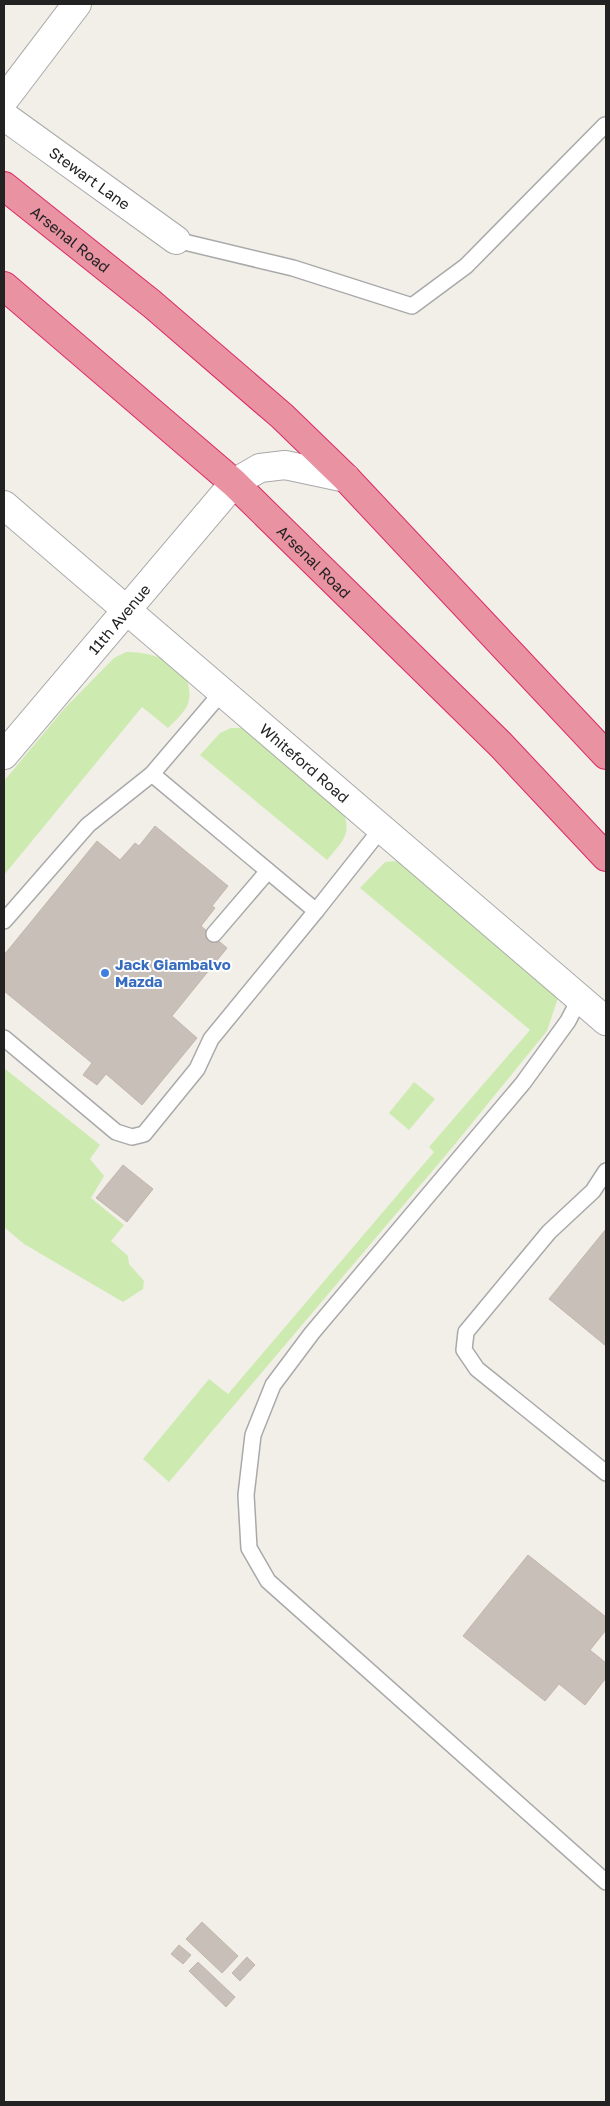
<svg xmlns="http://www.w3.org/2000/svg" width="610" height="2106" viewBox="0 0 610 2106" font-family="'Golos Text',sans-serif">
	<rect width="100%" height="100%" fill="#f2efe9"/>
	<!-- grass -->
	<g fill="#cdebb0">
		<path d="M126,652C155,651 198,667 188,704C185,712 174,722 168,728L142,707L4,875V781L64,709L114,658Z"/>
		<path d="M231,728H242L253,733L342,809C353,834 343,841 327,860L200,755L220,733Z"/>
		<path d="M396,861L408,865L560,992L547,1031L451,1149L169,1482L143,1459L209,1379L228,1394L434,1152L429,1147L530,1030L360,888L385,862Z"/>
		<path d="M4,1068L100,1145L90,1159L104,1176L91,1198L124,1225L111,1241L128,1256L129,1264L144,1281L143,1289L123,1302L24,1244L4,1227Z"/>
		<path d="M414,1082L435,1099L409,1130L389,1113Z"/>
	</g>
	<!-- building -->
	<g fill="#c7bfb8" stroke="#c4b6ab">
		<path d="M155,826L228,886L212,906L215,908L201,926L227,948L172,1016L197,1038L142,1105L106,1074L97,1085L83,1075L92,1063L4,991V955L97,841L120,860L135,843L139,846Z"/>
		<path d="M123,1165L153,1189L127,1222L96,1198Z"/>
		<path d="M606,1229V1346L549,1299Z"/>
		<path d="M528,1555L606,1617V1630L590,1650L606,1663V1678L585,1705L559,1684L545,1701L463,1636Z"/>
		<path d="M202,1922L238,1956L222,1973L186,1939Z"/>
		<path d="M179,1945L191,1955L183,1964L171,1954Z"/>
		<path d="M247,1957L255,1965L240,1981L232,1973Z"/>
		<path d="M198,1962L235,1997L226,2007L189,1971Z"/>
	</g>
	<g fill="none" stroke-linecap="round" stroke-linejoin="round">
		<defs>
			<g id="lane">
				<path d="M176,240L293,268L412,306L466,266L605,125"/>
				<path d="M152,774L316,911L381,829"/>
				<path d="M4,921L88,825L152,774L222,692"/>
				<path d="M214,934L268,871"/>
				<path d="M580,998L568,1021L523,1083L312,1333L273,1385L253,1435L246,1495L249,1548L268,1581L606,1882"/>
				<path d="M4,1038L116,1132L132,1137L144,1134L197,1069L211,1039L316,911"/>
				<path d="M606,1171L593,1191L549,1232L466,1332L464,1350L477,1369L606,1473"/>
			</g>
			<g id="street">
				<path d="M4,100L77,4"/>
				<path id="s1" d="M4,116L176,240"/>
				<path id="s2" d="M4,505L606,1021"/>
				<path id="s3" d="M4,755L234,483L260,468L285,465L346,478"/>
			</g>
			<g id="highway">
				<path id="s4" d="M4,186L152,304L282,416L346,478L606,755"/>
				<path id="s5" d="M4,286L234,483L501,745L606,857"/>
			</g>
		</defs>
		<!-- lane casing -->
		<use href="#lane" stroke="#a9a9a9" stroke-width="18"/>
		<!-- street casing -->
		<use href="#street" stroke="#a9a9a9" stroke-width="30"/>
		<!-- highway casing -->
		<use href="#highway" stroke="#dc2a67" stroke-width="30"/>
		<!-- lane -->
		<use href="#lane" stroke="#fff" stroke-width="15"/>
		<!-- street -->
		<use href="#street" stroke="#fff" stroke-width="28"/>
		<!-- highway -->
		<use href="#highway" stroke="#e892a2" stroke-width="28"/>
	</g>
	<!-- markers -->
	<circle fill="#3f7fe0" stroke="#fff" stroke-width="2" cx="105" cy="973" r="5"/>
	<g text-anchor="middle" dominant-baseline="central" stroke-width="4" stroke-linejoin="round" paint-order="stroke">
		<!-- street labels -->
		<g font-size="15" fill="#222" stroke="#fff">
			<text stroke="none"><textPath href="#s1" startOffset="106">Stewart Lane</textPath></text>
			<text stroke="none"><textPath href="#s4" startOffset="85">Arsenal Road</textPath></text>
			<text stroke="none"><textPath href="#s5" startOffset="415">Arsenal Road</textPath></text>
			<text stroke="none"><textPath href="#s3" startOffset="178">11th Avenue</textPath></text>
			<text stroke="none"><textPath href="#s2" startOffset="396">Whiteford Road</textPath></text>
		</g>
		<!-- shop labels -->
		<g font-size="15" font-weight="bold" fill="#366cbe" stroke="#fff" text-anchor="start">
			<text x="115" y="964">Jack Giambalvo<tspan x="115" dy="17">Mazda</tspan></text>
		</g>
	</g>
	<!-- border -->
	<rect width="610" height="2106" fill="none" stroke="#222222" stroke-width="10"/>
</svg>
